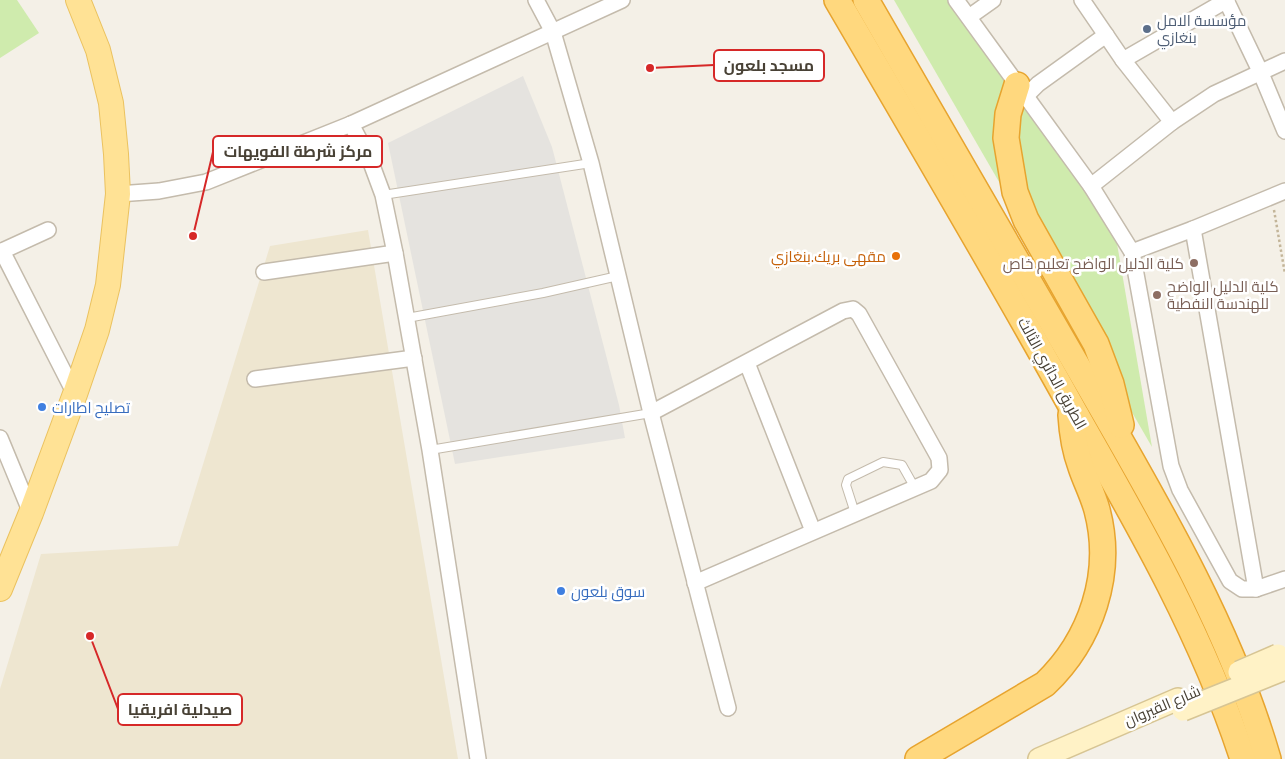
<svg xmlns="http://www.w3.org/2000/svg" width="1285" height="759" viewBox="0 0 1285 759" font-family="'Exo 2',Cairo,sans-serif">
	<rect width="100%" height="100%" fill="#f4f0e7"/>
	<!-- education -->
	<path fill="#eee6d0" d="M368,230L458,759H0V689L41,554L178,546L270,246Z"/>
	<!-- green -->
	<g fill="#cfebad">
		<path d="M0,0H17L39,33L0,58Z"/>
		<path d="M894,0H947L1042,129L1115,232L1152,447Z"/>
	</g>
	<!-- parking -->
	<path fill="#e5e3df" d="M523,76L552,147L619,405L625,438L455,464L388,143Z"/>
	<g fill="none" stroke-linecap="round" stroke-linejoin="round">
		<defs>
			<g id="service">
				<path d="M383,195L591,163"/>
				<path d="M407,318L543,293L618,276"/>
				<path d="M430,450L651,413"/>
				<path d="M855,513L846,485L848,479L883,462L902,465L915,488"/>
			</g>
			<g id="minor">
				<path d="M536,0L553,32L591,163L651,413L728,708"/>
				<path d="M956,0L1091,186L1132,252L1171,466L1180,490L1230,581L1242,589H1256L1285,579"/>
				<path d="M1082,0L1123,60L1172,122"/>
				<path d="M1226,0L1260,71L1285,131"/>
				<path d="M969,17L993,0"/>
				<path d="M1123,60L1227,0"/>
				<path d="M1026,96L1038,84L1106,35"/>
				<path d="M351,124L370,160L383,195L395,253L430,450L478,759"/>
				<path d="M1091,186L1172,122L1214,94L1285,61"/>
				<path d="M118,194L159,191L206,182L351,124L622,0"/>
				<path d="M1193,229L1256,589"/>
				<path d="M2,251L75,394"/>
				<path d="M0,252L48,230"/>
				<path d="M1132,252L1193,229L1285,191"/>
				<path d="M264,272L395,253"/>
				<path d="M747,363L813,531"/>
				<path d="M255,379L414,358"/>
				<path d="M651,413L843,311L853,309L859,314L939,458L940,470L931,481L695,583"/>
				<path d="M0,438L31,513"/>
			</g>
			<path id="secondary" d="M1039,759L1178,699"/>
			<path id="primary" d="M0,589L31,513L75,394L97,330L108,285L118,194L116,154L111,103L98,50L78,0"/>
			<g id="trunk">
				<path d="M837,0C917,137 998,274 1075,413C1139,525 1203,636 1243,759"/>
				<path d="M866,0C941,128 1015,257 1089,386C1157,504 1230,627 1268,759"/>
				<path d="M1017,85L1008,114L1006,138L1015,192L1026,220L1096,344L1111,384L1121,425"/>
				<path d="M918,759L1045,684C1091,640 1114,574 1097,510C1093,495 1086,482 1081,467C1075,451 1072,432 1071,415"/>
			</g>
		</defs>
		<!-- service casing -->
		<use href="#service" stroke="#c4bbac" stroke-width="10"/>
		<!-- minor casing -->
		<use href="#minor" stroke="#c4bbac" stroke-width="18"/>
		<!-- secondary casing -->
		<use href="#secondary" stroke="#d7c594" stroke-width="24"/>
		<!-- primary casing -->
		<use href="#primary" stroke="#ebc25f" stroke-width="26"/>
		<!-- trunk casing -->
		<use href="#trunk" stroke="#e7a42f" stroke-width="28"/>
		<!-- path -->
		<path stroke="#c3b599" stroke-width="2.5" stroke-dasharray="2.5 2.5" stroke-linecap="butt" d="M1274,210L1285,274"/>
		<!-- service -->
		<use href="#service" stroke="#fff" stroke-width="8"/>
		<!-- minor -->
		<use href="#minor" stroke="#fff" stroke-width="15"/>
		<!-- secondary -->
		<use href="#secondary" stroke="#fff2c6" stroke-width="21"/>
		<!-- primary -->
		<use href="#primary" stroke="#ffe295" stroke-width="24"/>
		<!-- trunk -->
		<use href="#trunk" stroke="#ffd87e" stroke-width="25"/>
		<defs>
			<g id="secondary-bridge">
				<path d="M1239,672L1278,655"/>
				<path d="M1183,710L1285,669"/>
			</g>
		</defs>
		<!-- secondary-bridge casing -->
		<use href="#secondary-bridge" stroke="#d7c594" stroke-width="24" stroke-linecap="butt"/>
		<!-- secondary-bridge -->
		<use href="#secondary-bridge" stroke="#fff2c6" stroke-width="21"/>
	</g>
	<!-- markers -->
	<circle fill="#5c6f8a" stroke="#fff" stroke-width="2" cx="1147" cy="29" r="5"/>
	<circle fill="#e8710a" stroke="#fff" stroke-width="2" cx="896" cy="256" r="5"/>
	<g fill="#8d6e63" stroke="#fff" stroke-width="2">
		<circle cx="1194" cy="263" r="5"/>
		<circle cx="1157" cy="295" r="5"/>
	</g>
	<g fill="#3f7fe0" stroke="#fff" stroke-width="2">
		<circle cx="42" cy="407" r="5"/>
		<circle cx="561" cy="591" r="5"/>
	</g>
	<g text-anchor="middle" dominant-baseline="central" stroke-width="5" stroke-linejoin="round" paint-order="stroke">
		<!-- service labels -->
		<g font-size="15" fill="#4e5e75" stroke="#fff" text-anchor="start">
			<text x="1157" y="20">مؤسسة الامل<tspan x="1157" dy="17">بنغازي</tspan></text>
		</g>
		<!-- food labels -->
		<g font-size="15" fill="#c56008" stroke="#fff" text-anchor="end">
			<text x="886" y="256">مقهى بريك.بنغازي</text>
		</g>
		<!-- education labels -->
		<g font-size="15" fill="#785e54" stroke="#fff" text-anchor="end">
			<text x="1184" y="263">كلية الدليل الواضح تعليم خاص</text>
			<text x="1167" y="286" text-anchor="start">كلية الدليل الواضح<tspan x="1167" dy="17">للهندسة النفطية</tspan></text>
		</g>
		<!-- street labels -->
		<g font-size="15" fill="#484135" stroke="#fff">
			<text transform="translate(1053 373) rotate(61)">الطريق الدائري الثالث</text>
			<text transform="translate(1162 705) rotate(-23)">شارع القيروان</text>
		</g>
		<!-- shop labels -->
		<g font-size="15" fill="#366cbe" stroke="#fff" text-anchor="start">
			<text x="52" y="407">تصليح اطارات</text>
			<text x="571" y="591">سوق بلعون</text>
		</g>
	</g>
	<!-- callouts -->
	<path fill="none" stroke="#d62828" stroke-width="2" d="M650 68L714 65M193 236L213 152M90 636L118 709"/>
	<g fill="#d62828" stroke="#fff" stroke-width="2">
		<circle cx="650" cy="68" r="5"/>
		<circle cx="193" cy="236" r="5"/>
		<circle cx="90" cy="636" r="5"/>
	</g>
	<g fill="#fff" stroke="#d62828" stroke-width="2">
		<rect x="714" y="50" width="110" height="31" rx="5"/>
		<rect x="213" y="136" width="169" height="31" rx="5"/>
		<rect x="118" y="694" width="124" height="31" rx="5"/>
	</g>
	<g font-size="16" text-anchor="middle" font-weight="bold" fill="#484135">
		<text x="769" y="71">مسجد بلعون</text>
		<text x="298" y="157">مركز شرطة الفويهات</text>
		<text x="180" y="715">صيدلية افريقيا</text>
	</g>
</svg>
